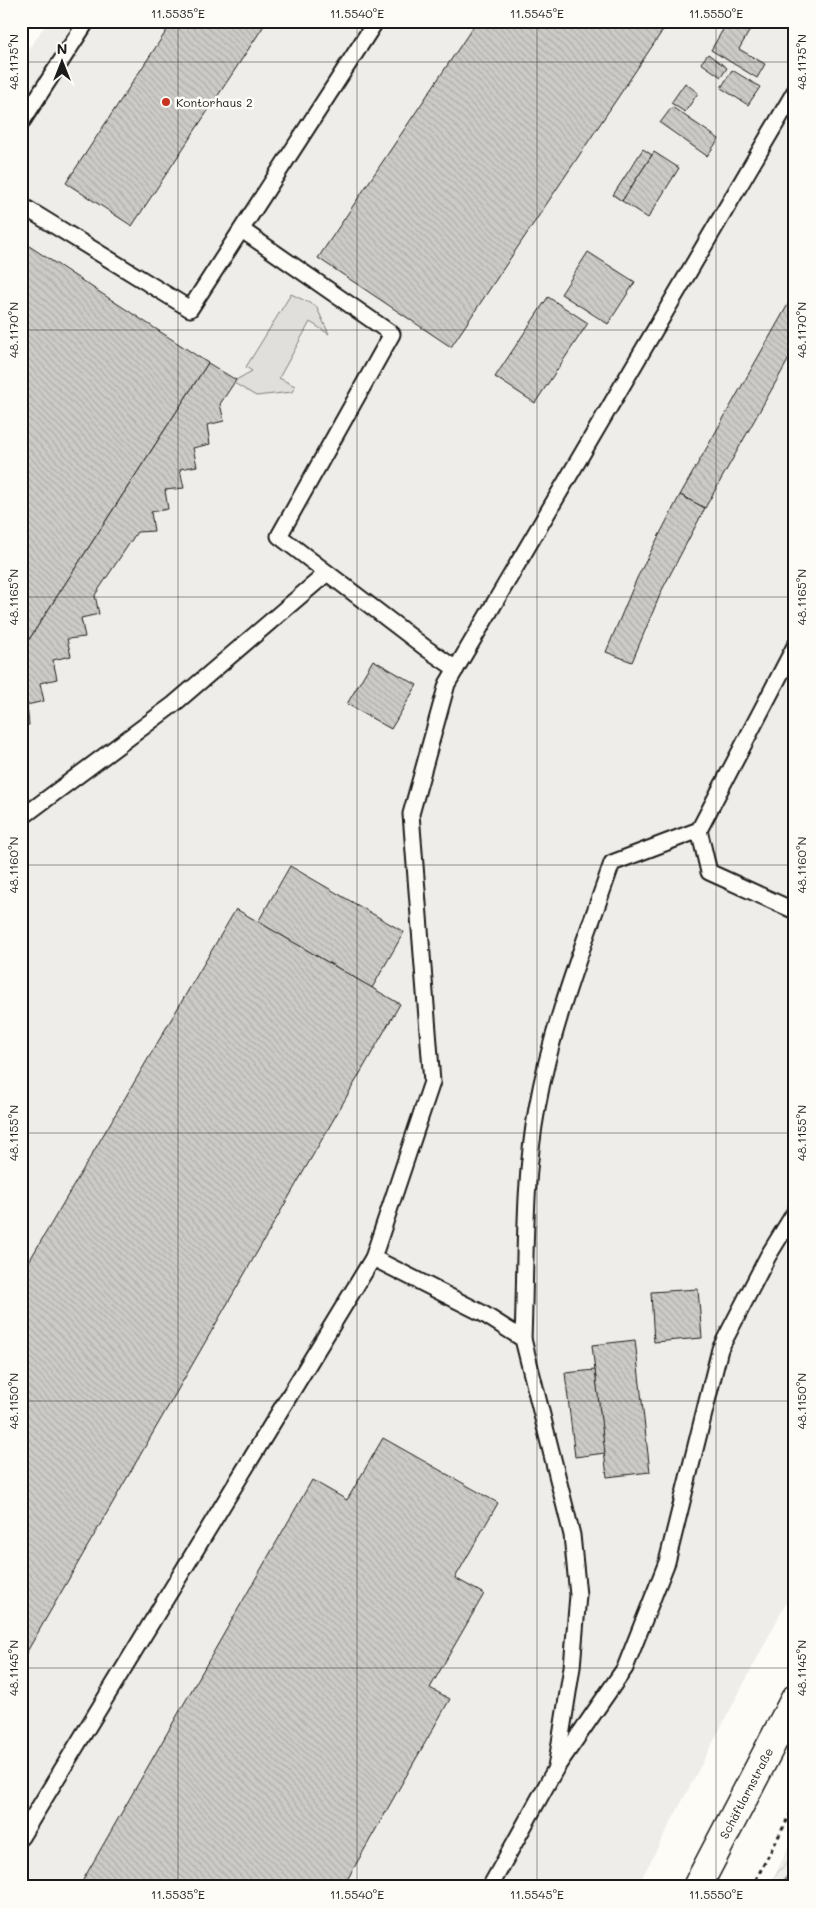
<svg xmlns="http://www.w3.org/2000/svg" width="816" height="1908" viewBox="0 0 816 1908" font-family="Mali,sans-serif">
	<defs>
		<pattern id="industrial-furrows" width="10" height="10" patternUnits="userSpaceOnUse" patternTransform="scale(1.25)"><rect width="10" height="10" fill="#eeede9"/><path d="M-1 1l2-2M0 10L10 0M9 11l2-2" fill="none" stroke="#cccbc7"/></pattern>
		<pattern id="building-back-hatch" width="6" height="6" patternUnits="userSpaceOnUse" patternTransform="scale(1.25)"><rect width="6" height="6" fill="#cccbc8"/><path d="M-1 5l2 2M0 0l6 6M5-1l2 2" fill="none" stroke="#afaeab"/></pattern>
	</defs>
	<rect width="100%" height="100%" fill="#fdfcf7"/>
	<filter id="ink" filterUnits="userSpaceOnUse"><feTurbulence type="fractalNoise" baseFrequency=".02" numOctaves="2"/><feDisplacementMap in="SourceGraphic" scale="10" xChannelSelector="R" yChannelSelector="G"/><feConvolveMatrix kernelMatrix="1 2 1 2 8 2 1 2 1" color-interpolation-filters="sRGB"/></filter>
	<g filter="url(#ink)">
		<!-- built -->
		<path fill="#eeede9" d="M48,21H795V1586L637,1887H21V61Z"/>
		<!-- industrial -->
		<path fill="url(#industrial-furrows)" d="M795,1835V1887H769Z"/>
		<!-- green -->
		<path fill="#e0dfdb" stroke="#7e7e7c" d="M291,294L316,306L329,334L310,322L279,378L295,386L292,392L256,396L234,383L236,380L252,371L246,367Z"/>
		<!-- building -->
		<g fill="url(#building-back-hatch)" stroke="#1c1c1c">
			<path d="M173,21H267L132,226L66,183Z"/>
			<path d="M477,21H669L451,347L318,258Z"/>
			<path d="M728,21H734L750,30L739,49L765,64L757,78L711,50Z"/>
			<path d="M708,54L727,68L721,77L701,63Z"/>
			<path d="M732,70L760,87L748,105L721,88Z"/>
			<path d="M685,83L698,93L685,112L671,103Z"/>
			<path d="M672,107L719,139L707,156L660,123Z"/>
			<path d="M643,149L652,155L622,201L613,195Z"/>
			<path d="M654,152L679,168L648,218L622,201Z"/>
			<path d="M26,244L208,363L21,652V251Z"/>
			<path d="M588,252L635,282L608,324L561,294Z"/>
			<path d="M795,292V348L705,508L680,495Z"/>
			<path d="M548,297L588,323L535,403L495,377Z"/>
			<path d="M208,363L236,380L220,404L224,421L207,425L210,444L193,448L197,466L180,469L184,488L165,490L168,509L151,512L154,531L137,532L95,595L99,614L81,618L85,637L67,639L71,656L53,660L57,679L40,683L44,701L27,705L29,725L21,726V652Z"/>
			<path d="M680,495L705,508L662,590L632,662L606,652L637,578Z"/>
			<path d="M373,660L417,685L391,729L347,704Z"/>
			<path d="M290,866L404,932L372,988L258,922Z"/>
			<path d="M236,909L400,1004L21,1662V1275Z"/>
			<path d="M698,1289L702,1338L654,1342L651,1292Z"/>
			<path d="M635,1340L650,1472L607,1477L592,1345Z"/>
			<path d="M595,1370L605,1453L575,1457L565,1373Z"/>
			<path d="M383,1438L498,1503L455,1578L484,1594L430,1688L450,1699L343,1887H79L312,1480L347,1500Z"/>
			<path d="M795,1861V1887H782Z"/>
		</g>
		<g fill="none" stroke-linecap="round" stroke-linejoin="round">
			<defs>
				<g id="service">
					<path d="M21,123L87,21"/>
					<path d="M21,205L190,309L376,21"/>
					<path d="M242,230L392,334L279,536L427,649L456,669"/>
					<path d="M21,818L174,704L327,573"/>
					<path d="M699,830L709,872L795,911"/>
					<path d="M373,1258L482,1313L523,1339L572,1535L578,1595L572,1667L556,1768L490,1887"/>
					<path d="M523,1339C526,1263 523,1184 537,1108C552,1024 584,944 612,863L699,830L795,646"/>
					<path d="M558,1765L625,1668L667,1562L720,1349L768,1256L795,1212"/>
					<path d="M21,1837L373,1258L432,1082L411,814L447,684L795,91"/>
				</g>
				<g id="secondary">
					<path id="s1" d="M697,1887L795,1699"/>
				</g>
			</defs>
			<!-- service casing -->
			<use href="#service" stroke="#1c1c1c" stroke-width="19"/>
			<!-- secondary casing -->
			<use href="#secondary" stroke="#1c1c1c" stroke-width="31"/>
			<!-- path -->
			<path stroke="#1c1c1c" stroke-width="3" stroke-dasharray="4 4" stroke-linecap="butt" d="M752,1887L795,1805"/>
			<!-- service -->
			<use href="#service" stroke="#fdfcf7" stroke-width="15"/>
			<!-- secondary -->
			<use href="#secondary" stroke="#fdfcf7" stroke-width="28"/>
		</g>
	</g>
	<!-- ticks -->
	<path fill="none" stroke="#1c1c1c" stroke-width="1" stroke-opacity="0.45" d="M178,21V1887M357,21V1887M537,21V1887M716,21V1887M21,62H795M21,330H795M21,597H795M21,865H795M21,1133H795M21,1401H795M21,1668H795"/>
	<!-- markers -->
	<circle fill="#c8321e" stroke="#fdfcf7" stroke-width="2" cx="166" cy="102" r="5"/>
	<g text-anchor="middle" dominant-baseline="central" stroke-width="5" stroke-linejoin="round" paint-order="stroke">
		<!-- poi labels -->
		<g font-size="12" fill="#1c1c1c" stroke="#fdfcf7" text-anchor="start">
			<text x="176" y="102">Kontorhaus 2</text>
		</g>
		<!-- street labels -->
		<g font-size="12" fill="#1c1c1c" stroke="#fdfcf7">
			<text stroke="none"><textPath href="#s1" startOffset="106">Schäftlarnstraße</textPath></text>
		</g>
	</g>
	<!-- margin -->
	<rect width="816" height="1908" fill="none" stroke="#fdfcf7" stroke-width="55"/>
	<!-- north arrow -->
	<g transform="translate(62 62)" stroke="#fdfcf7" stroke-width="4" paint-order="stroke">
	<path d="M0-4L9 19L0 12L-9 19Z" fill="#1c1c1c"/>
	<text y="-8" font-size="14" font-weight="bold" text-anchor="middle" fill="#1c1c1c">N</text>
	</g>
	<rect x="28" y="28" width="760" height="1852" fill="none" stroke="#1c1c1c" stroke-width="2"/>
	<g font-size="12" text-anchor="middle" fill="#1c1c1c">
		<text x="178" y="18">11.5535°E</text>
		<text x="357" y="18">11.5540°E</text>
		<text x="537" y="18">11.5545°E</text>
		<text x="716" y="18">11.5550°E</text>
		<text transform="translate(14 62) rotate(-90)" y="4">48.1175°N</text>
		<text transform="translate(802 62) rotate(-90)" y="4">48.1175°N</text>
		<text transform="translate(14 330) rotate(-90)" y="4">48.1170°N</text>
		<text transform="translate(802 330) rotate(-90)" y="4">48.1170°N</text>
		<text transform="translate(14 597) rotate(-90)" y="4">48.1165°N</text>
		<text transform="translate(802 597) rotate(-90)" y="4">48.1165°N</text>
		<text transform="translate(14 865) rotate(-90)" y="4">48.1160°N</text>
		<text transform="translate(802 865) rotate(-90)" y="4">48.1160°N</text>
		<text transform="translate(14 1133) rotate(-90)" y="4">48.1155°N</text>
		<text transform="translate(802 1133) rotate(-90)" y="4">48.1155°N</text>
		<text transform="translate(14 1401) rotate(-90)" y="4">48.1150°N</text>
		<text transform="translate(802 1401) rotate(-90)" y="4">48.1150°N</text>
		<text transform="translate(14 1668) rotate(-90)" y="4">48.1145°N</text>
		<text transform="translate(802 1668) rotate(-90)" y="4">48.1145°N</text>
		<text x="178" y="1899">11.5535°E</text>
		<text x="357" y="1899">11.5540°E</text>
		<text x="537" y="1899">11.5545°E</text>
		<text x="716" y="1899">11.5550°E</text>
	</g>
</svg>
